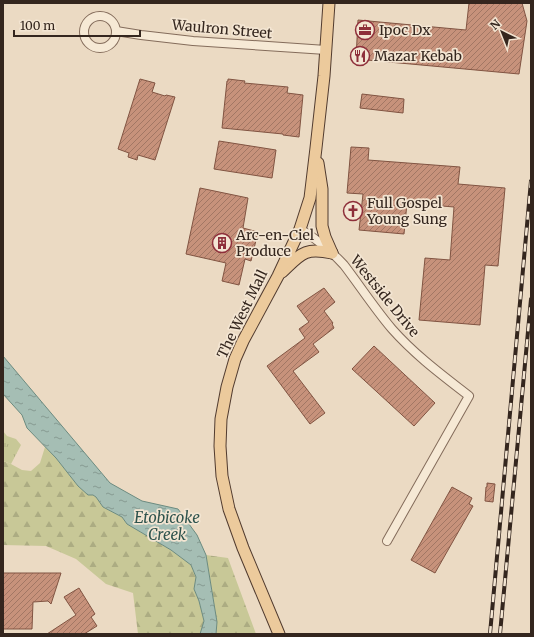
<svg xmlns="http://www.w3.org/2000/svg" width="534" height="637" viewBox="0 0 534 637" font-family="Merriweather,serif">
	<defs>
		<pattern id="forest-firs" width="22" height="20" patternUnits="userSpaceOnUse"><rect width="22" height="20" fill="#c8c897"/><path d="M5 1l3.5 6h-7zM16 11l3.5 6h-7z" fill="#acac82"/></pattern>
		<pattern id="park-tufts" width="24" height="20" patternUnits="userSpaceOnUse"><rect width="24" height="20" fill="#c8c897"/><path d="M3 7l-1-3M5 7V3M7 7l1-3M15 17l-1-3M17 17v-4M19 17l1-3" fill="none" stroke="#acac82"/></pattern>
		<pattern id="water-ripples" width="26" height="14" patternUnits="userSpaceOnUse"><rect width="26" height="14" fill="#a5beb4"/><path d="M2 4q2-2 4 0t4 0M15 11q2-2 4 0t4 0" fill="none" stroke="#879a92"/></pattern>
		<pattern id="building-hatch" width="6" height="6" patternUnits="userSpaceOnUse"><rect width="6" height="6" fill="#c7927b"/><path d="M-1 1l2-2M0 6l6-6M5 7l2-2" fill="none" stroke="#a27764"/></pattern>
	</defs>
	<rect width="100%" height="100%" fill="#ebdac3"/>
	<!-- forest -->
	<g fill="url(#forest-firs)">
		<path d="M45,447L56,458L78,486L96,497L103,507L122,517L127,524L171,550L191,565L196,577L194,589L199,601L204,621L200,634H138L133,593L106,584L76,559L46,546L3,545V461L11,464L22,470L31,471L40,463Z"/>
		<path d="M206,555L228,558L256,634H216L217,622Z"/>
	</g>
	<!-- park -->
	<path fill="url(#park-tufts)" d="M3,431L7,436L16,439L21,445L11,464L3,461Z"/>
	<!-- water -->
	<path fill="url(#water-ripples)" stroke="#6c8b80" d="M3,356L110,483L142,501L178,509L197,535L206,555L217,622L216,634H200L204,621L199,601L194,589L196,577L191,565L171,550L127,524L122,517L103,507L96,497L93,495H88L78,486L56,458L27,428L22,415L3,394Z"/>
	<!-- building -->
	<g fill="url(#building-hatch)" stroke="#815442">
		<path d="M469,3H522L527,21L519,74L356,59L358,20L466,30Z"/>
		<path d="M140,79L155,83L152,92L165,96L166,95L175,97L155,160L138,155L137,160L128,157L129,153L118,149Z"/>
		<path d="M228,79L245,81L244,83L288,87L287,93L303,95L299,137L283,135V134L222,128L227,81H228Z"/>
		<path d="M362,94L404,99L403,113L360,108Z"/>
		<path d="M219,141L276,150L272,178L214,169Z"/>
		<path d="M351,147L369,148L368,160L460,167L458,184L505,188L498,266L485,265L480,325L419,320L425,258L450,260L454,207L407,203L404,234L359,230L363,194L347,193Z"/>
		<path d="M200,188L248,198L243,228L258,232L251,261L245,259L239,285L222,281L226,263L186,254Z"/>
		<path d="M324,288L335,302L324,311L333,323L332,324L334,328L313,344L319,352L293,371L325,413L310,424L267,366L305,338L299,329L309,322L297,306Z"/>
		<path d="M374,346L435,403L414,426L352,369Z"/>
		<path d="M487,483L495,484L493,502L485,501L486,487H487Z"/>
		<path d="M452,487L472,498L469,504L473,506L435,573L411,560Z"/>
		<path d="M3,573H61L51,604L48,601L33,602L32,629H3Z"/>
		<path d="M79,588L95,614L91,617L97,626L84,634H47L76,615L64,597Z"/>
	</g>
	<g fill="none" stroke-linecap="round" stroke-linejoin="round">
		<defs>
			<g id="minor">
				<circle cx="100" cy="32" r="16"/>
				<path d="M116,31L141,35L193,41L326,50"/>
				<path d="M300,229C317,239 331,251 344,265C360,286 375,309 392,329C415,355 442,375 469,396L387,541"/>
			</g>
			<g id="major">
				<path d="M318,163L322,189V226L325,237L332,253"/>
				<path d="M282,272C301,254 304,247 332,253"/>
				<path d="M279,634L243,548L229,509L222,476L220,446L221,419L227,387L235,359L243,341L278,276L300,229L310,198L316,148L324,76L329,3"/>
			</g>
		</defs>
		<!-- minor casing -->
		<use href="#minor" stroke="#846c5b" stroke-width="10"/>
		<!-- major casing -->
		<use href="#major" stroke="#513b2f" stroke-width="13"/>
		<!-- minor -->
		<use href="#minor" stroke="#f6e9d5" stroke-width="8"/>
		<!-- major -->
		<use href="#major" stroke="#ecca9c" stroke-width="11"/>
		<defs>
			<g id="rail">
				<path d="M490,634L531,181"/>
				<path d="M500,634L531,299"/>
			</g>
		</defs>
		<!-- rail casing -->
		<use href="#rail" stroke="#34261e" stroke-width="4"/>
		<!-- rail -->
		<use href="#rail" stroke="#f3e5d2" stroke-width="2.5" stroke-dasharray="8" stroke-linecap="butt"/>
	</g>
	<!-- icons -->
	<defs>
		<symbol id="office-ring" viewBox="-11 -11 22 22"><circle r="9.5" fill="#f3e5d2" stroke="#8e2f3a" stroke-width="1.5"/><path d="M-6-3h4V-5.5h4V-3h4V5H-6ZM-1-4.5V-3h2v-1.5ZM-6 0V1H6V0Z" fill="#8e2f3a"/></symbol>
		<symbol id="restaurant-ring" viewBox="-11 -11 22 22"><circle r="9.5" fill="#f3e5d2" stroke="#8e2f3a" stroke-width="1.5"/><path d="M-5-6h1v4h1v-4h1v4h1v-4h1v5L-1.5 .5V6h-2V.5L-5-1ZM5-6V6H3V1.5H1.5Q1.5-4 5-6Z" fill="#8e2f3a"/></symbol>
		<symbol id="church-ring" viewBox="-11 -11 22 22"><circle r="9.5" fill="#f3e5d2" stroke="#8e2f3a" stroke-width="1.5"/><path d="M-1.2-6h2.4v3.5h3.3v2.4h-3.3V6h-2.4V-.1h-3.3v-2.4h3.3Z" fill="#8e2f3a"/></symbol>
		<symbol id="building-ring" viewBox="-11 -11 22 22"><circle r="9.5" fill="#f3e5d2" stroke="#8e2f3a" stroke-width="1.5"/><path d="M-4-6H4V6H1V3H-1V6H-4ZM-2.5-4.3h1.7v1.8h-1.7ZM.8-4.3h1.7v1.8H.8ZM-2.5-1h1.7V.8h-1.7ZM.8-1h1.7V.8H.8Z" fill="#8e2f3a"/></symbol>
	</defs>
	<g fill-rule="evenodd">
		<use href="#office-ring" x="354" y="19" width="22" height="22"/>
		<use href="#restaurant-ring" x="349" y="45" width="22" height="22"/>
		<use href="#church-ring" x="342" y="200" width="22" height="22"/>
		<use href="#building-ring" x="211" y="232" width="22" height="22"/>
	</g>
	<g text-anchor="middle" dominant-baseline="central" stroke-width="3.5" stroke-linejoin="round" paint-order="stroke">
		<!-- street labels -->
		<g font-size="14" fill="#34261e" stroke="#f3e5d2">
			<text transform="translate(222 29) rotate(5)">Waulron Street</text>
			<text transform="translate(385 296) rotate(51)">Westside Drive</text>
			<text transform="translate(242 314) rotate(-64)">The West Mall</text>
		</g>
		<!-- poi labels -->
		<g font-size="14" fill="#34261e" stroke="#f3e5d2" text-anchor="start">
			<text x="379" y="30">Ipoc Dx</text>
			<text x="374" y="56">Mazar Kebab</text>
			<text x="367" y="203">Full Gospel<tspan x="367" dy="16">Young Sung</tspan></text>
			<text x="236" y="235">Arc-en-Ciel<tspan x="236" dy="16">Produce</tspan></text>
		</g>
		<!-- water labels -->
		<g font-size="15" font-style="italic" fill="#2e534d" stroke="#f3e5d2">
			<text x="167" y="517">Etobicoke<tspan x="167" dy="17">Creek</tspan></text>
		</g>
	</g>
	<!-- border -->
	<rect width="534" height="637" fill="none" stroke="#34261e" stroke-width="8"/>
	<!-- north arrow -->
	<g transform="translate(502 32) rotate(317)" stroke="#f3e5d2" stroke-width="3" paint-order="stroke">
	<path d="M0-3L7 15L0 10L-7 15Z" fill="#34261e"/>
	<text y="-6" font-size="11" font-weight="bold" text-anchor="middle" fill="#34261e">N</text>
	</g>
	<!-- scale -->
	<path d="M14 30v6h126v-6" fill="none" stroke="#34261e" stroke-width="2"/>
	<text x="20" y="30" font-size="12" fill="#34261e" stroke="#f3e5d2" stroke-width="3" paint-order="stroke">100 m</text>
</svg>
